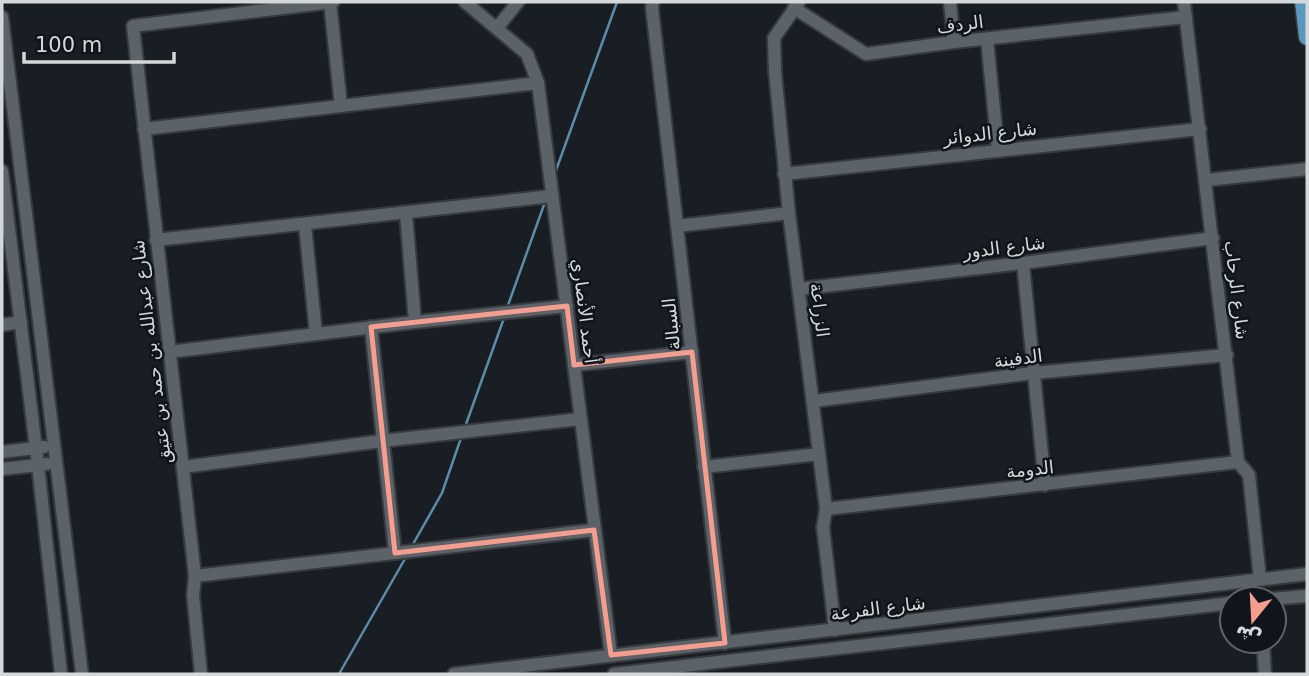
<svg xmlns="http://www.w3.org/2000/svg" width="1309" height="676" viewBox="0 0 1309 676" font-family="'DejaVu Sans','Noto Naskh Arabic',sans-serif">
	<rect width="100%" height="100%" fill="#181e23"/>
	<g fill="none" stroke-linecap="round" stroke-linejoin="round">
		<!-- stream -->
		<g stroke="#5c8caa" stroke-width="2.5">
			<path d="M555,173L617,2"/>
			<path d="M507,308L545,202"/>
			<path d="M465,427L504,318"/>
			<path d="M412,546L442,493L461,438"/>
			<path d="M339,674L406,557"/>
		</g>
		<defs>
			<g id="minor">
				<path d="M330,2L341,106"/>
				<path d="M465,2L527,54L538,83L611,655"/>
				<path d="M653,2L652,8L725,643"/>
				<path d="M799,2L774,38L775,72L789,213L826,509L823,527L835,630"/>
				<path d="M950,2L954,42"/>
				<path d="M1184,2L1238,462L1249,475L1260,579"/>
				<path d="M794,8L866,54L954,42L1186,17"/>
				<path d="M2,17L82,674"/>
				<path d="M497,28L518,2"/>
				<path d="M987,39L998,150"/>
				<path d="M144,129L538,83"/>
				<path d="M2,171L38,465L61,674"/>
				<path d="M784,174L1200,129"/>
				<path d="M1207,180L1307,169"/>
				<path d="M406,214L415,322"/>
				<path d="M305,225L316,334"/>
				<path d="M678,226L789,213"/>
				<path d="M156,240L552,196"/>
				<path d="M1023,263L1045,485"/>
				<path d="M799,289L1023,263L1213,238"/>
				<path d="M2,325L21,322"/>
				<path d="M371,327L395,553"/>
				<path d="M169,352L415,322L567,306"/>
				<path d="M574,365L692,352"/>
				<path d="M814,401L1033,373L1227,355"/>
				<path d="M2,452L44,447"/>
				<path d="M183,467L382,441L580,419"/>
				<path d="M704,467L819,454"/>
				<path d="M2,469L47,464"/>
				<path d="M826,509L1238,462"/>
				<path d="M195,576L594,530"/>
				<path d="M1269,599L1307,596"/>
				<path d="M1263,641L1265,674"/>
				<path d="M201,674L193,595L195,576L133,26L333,2"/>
				<path d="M454,674L1307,574"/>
				<path d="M614,674L1232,603"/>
			</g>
			<path id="major" d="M1303,2L1307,37"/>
		</defs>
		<!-- minor casing -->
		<use href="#minor" stroke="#363a3e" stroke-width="16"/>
		<!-- major casing -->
		<use href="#major" stroke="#363a3e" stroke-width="19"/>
		<!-- minor -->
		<use href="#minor" stroke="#5b6268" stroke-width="12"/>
		<!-- major -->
		<use href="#major" stroke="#5c97be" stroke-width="16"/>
	</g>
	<!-- marked area -->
	<path fill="none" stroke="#f59d8f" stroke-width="5" stroke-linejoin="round" d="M567,306L574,365L692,352L725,643L611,655L594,530L395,553L371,327Z"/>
	<g text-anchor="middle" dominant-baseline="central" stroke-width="5" stroke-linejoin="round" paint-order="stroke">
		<!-- street labels -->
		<g font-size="18" fill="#d4d8db" stroke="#0f151a">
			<text transform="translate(960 24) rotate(-7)">الردف</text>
			<text transform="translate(990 133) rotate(-6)">شارع الدوائر</text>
			<text transform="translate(1004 247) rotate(-7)">شارع الدور</text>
			<text transform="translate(1237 290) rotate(83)">شارع الرحاب</text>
			<text transform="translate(820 310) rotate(83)">الزراعة</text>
			<text transform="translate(585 311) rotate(83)">أحمد الأنصاري</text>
			<text transform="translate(671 324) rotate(-96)">السبالة</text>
			<text transform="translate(151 352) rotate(-97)">شارع عبدالله بن حمد بن عتيق</text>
			<text transform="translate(1018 358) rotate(-7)">الدفينة</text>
			<text transform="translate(1030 469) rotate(-6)">الدومة</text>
			<text transform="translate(878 608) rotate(-7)">شارع الفرعة</text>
		</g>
	</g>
	<!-- border -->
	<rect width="1309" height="676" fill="none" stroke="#d4d8db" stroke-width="7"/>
	<!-- north arrow -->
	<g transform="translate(1253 620) rotate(198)"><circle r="33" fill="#0f151a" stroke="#5e6367" stroke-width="2"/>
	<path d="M0-5L12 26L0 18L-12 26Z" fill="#f59d8f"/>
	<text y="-10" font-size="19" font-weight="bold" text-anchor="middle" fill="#d4d8db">ش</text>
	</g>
	<!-- scale -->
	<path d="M24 52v10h150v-10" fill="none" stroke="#d4d8db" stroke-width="3.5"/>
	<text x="35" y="52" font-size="21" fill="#d4d8db" stroke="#0f151a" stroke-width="5" paint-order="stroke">100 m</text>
</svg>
